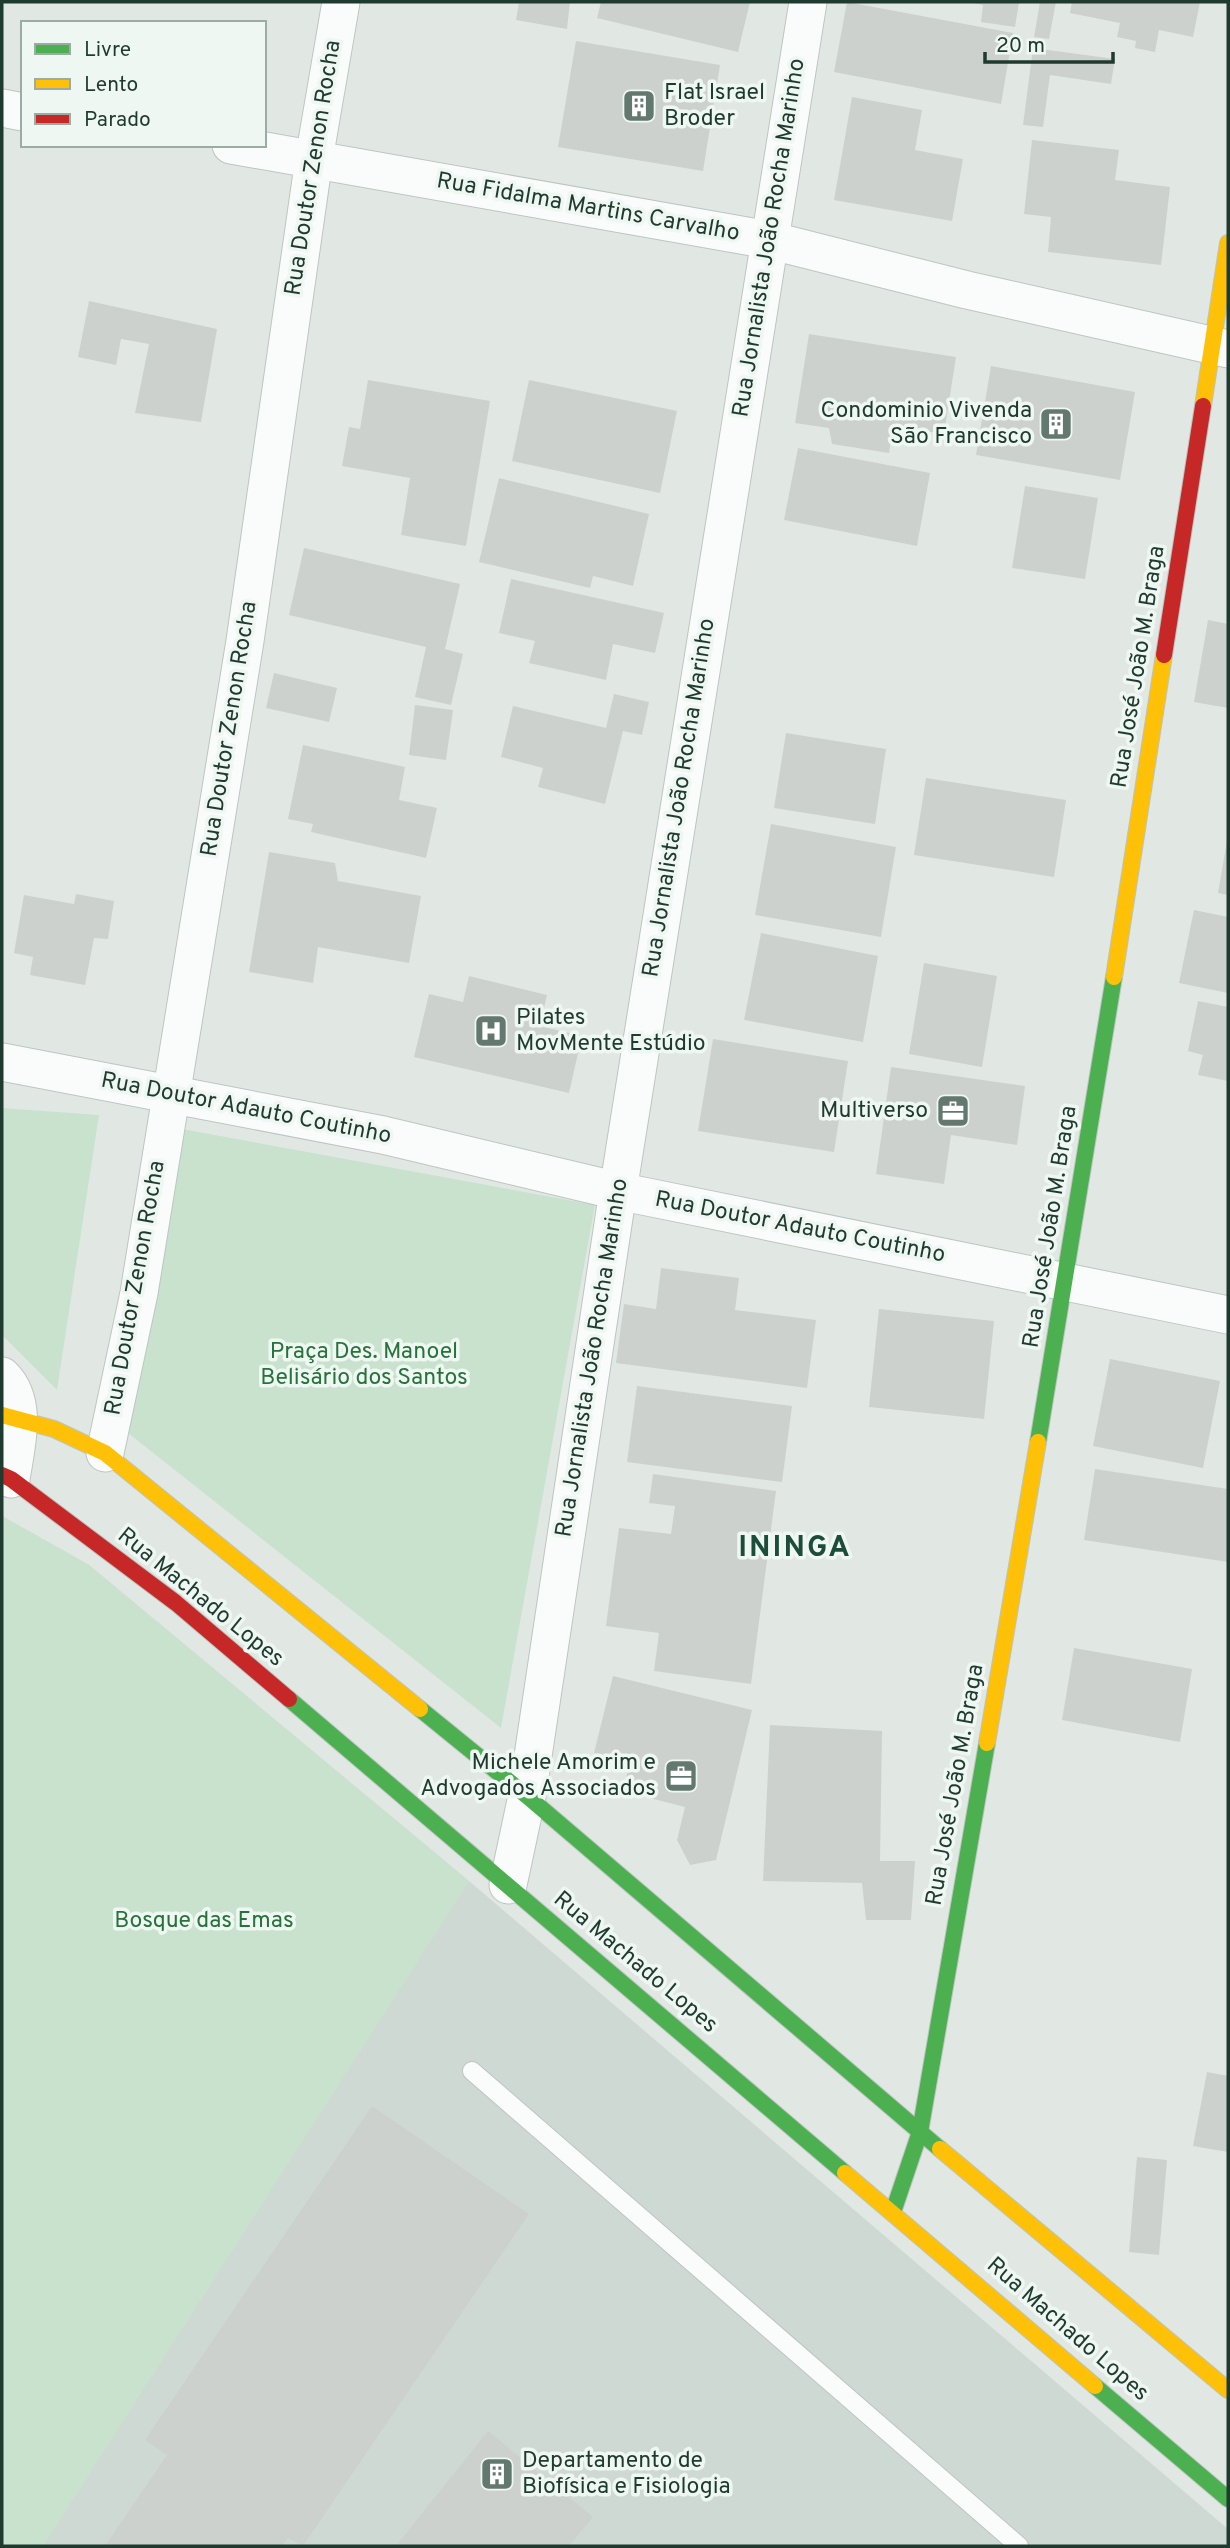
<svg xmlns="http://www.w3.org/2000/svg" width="1230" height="2548" viewBox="0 0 1230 2548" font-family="Overpass,sans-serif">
	<rect width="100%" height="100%" fill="#e1e8e4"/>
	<!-- built -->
	<path fill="#cfd9d3" d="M2,1516L89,1565L469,1881L1228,2529V2546H2Z"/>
	<!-- green -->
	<g fill="#c9e2ce">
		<path d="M2,1108L99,1115L57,1390L2,1335Z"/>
		<path d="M182,1129L595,1205L501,1728L128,1433Z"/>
		<path d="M2,1516L89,1565L469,1881L43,2546H2Z"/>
	</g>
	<!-- building -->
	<g fill="#ccd1ce">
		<path d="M519,2H570L567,29L516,20Z"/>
		<path d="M601,2H750L738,52L597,18Z"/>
		<path d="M847,2L1013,33L1001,104L834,72Z"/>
		<path d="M969,2H1019L1015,27L981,22L983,5Z"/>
		<path d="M1040,2H1056L1049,39L1034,37Z"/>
		<path d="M1072,2H1200L1193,37L1159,30L1155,52L1135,48L1136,41L1117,37L1120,23L1070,13Z"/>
		<path d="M576,41L720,65L703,171L558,147Z"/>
		<path d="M1033,48L1115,59L1111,84L1050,75L1043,127L1023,125Z"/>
		<path d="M852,97L922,110L915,150L963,159L952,221L834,200Z"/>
		<path d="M1032,140L1119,150L1115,180L1170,187L1161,265L1048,252L1051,217L1024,214Z"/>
		<path d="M89,301L217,329L201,422L135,413L149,344L121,339L116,365L78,357Z"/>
		<path d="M809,334L956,357L944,434L893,426L889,453L832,444L829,428L795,423Z"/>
		<path d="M991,366L1135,392L1120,480L976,455Z"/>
		<path d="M368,380L490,401L466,546L401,535L410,478L342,466L349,427L360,429Z"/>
		<path d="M529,380L677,411L660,493L512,461Z"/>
		<path d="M798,448L930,473L917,546L784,520Z"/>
		<path d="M499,478L649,514L633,586L593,576L590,588L479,562Z"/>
		<path d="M1025,486L1098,498L1085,579L1012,568Z"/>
		<path d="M304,548L460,584L445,649L463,654L451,705L415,697L426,647L289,615Z"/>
		<path d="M511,579L664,613L655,653L613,644L606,680L529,663L535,641L499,633Z"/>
		<path d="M1208,620L1228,624V708L1194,702Z"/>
		<path d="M274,673L337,688L329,722L266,708Z"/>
		<path d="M614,694L649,702L642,735L623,731L605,804L538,787L543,768L501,757L513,706L606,728Z"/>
		<path d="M415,705L453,710L446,760L409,755Z"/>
		<path d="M786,733L886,749L875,824L774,808Z"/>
		<path d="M303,745L405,767L399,800L437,808L426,858L311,832L313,824L288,819Z"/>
		<path d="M926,778L1066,800L1054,877L914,855Z"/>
		<path d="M771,824L896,847L881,937L755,915Z"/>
		<path d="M1227,841H1228V895L1218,893Z"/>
		<path d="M269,852L335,863L338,881L421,896L409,963L318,947L313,983L249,972Z"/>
		<path d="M76,894L114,901L108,939L94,938L85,985L30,975L33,957L14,953L24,895L74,904Z"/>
		<path d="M1194,910L1228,917V993L1179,983Z"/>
		<path d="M761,933L878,956L863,1042L744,1020Z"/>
		<path d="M924,963L997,976L982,1067L909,1054Z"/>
		<path d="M469,976L547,995L540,1026L582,1036L569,1093L414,1057L429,994L463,1002Z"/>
		<path d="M1198,1001L1228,1007V1081L1198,1075L1203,1055L1188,1051Z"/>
		<path d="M713,1039L848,1061L834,1152L698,1131Z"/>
		<path d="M891,1067L1025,1086L1017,1145L951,1135L944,1184L876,1174Z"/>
		<path d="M661,1268L739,1278L735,1310L816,1320L807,1388L616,1363L624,1304L656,1309Z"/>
		<path d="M879,1309L994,1321L984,1419L869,1407Z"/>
		<path d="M1110,1359L1220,1381L1203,1468L1093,1446Z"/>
		<path d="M637,1386L792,1406L782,1482L627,1462Z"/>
		<path d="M1095,1469L1228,1489V1562L1084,1540Z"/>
		<path d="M653,1474L776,1491L751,1684L654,1671L659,1633L606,1626L619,1528L671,1534L675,1506L649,1503Z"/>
		<path d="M1074,1648L1192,1669L1180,1742L1062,1720Z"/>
		<path d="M613,1676L752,1710L716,1860L690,1865L677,1840L685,1807L623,1791L630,1761L594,1753Z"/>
		<path d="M770,1725L882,1731L880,1861H915L911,1920H866L862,1883L763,1881Z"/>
		<path d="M1207,2072L1228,2076V2152L1193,2146Z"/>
		<path d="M372,2106L529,2214L303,2546L288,2538L282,2546H105L167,2455L145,2440Z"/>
		<path d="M1137,2157L1167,2160L1159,2255L1129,2252Z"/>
		<path d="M488,2431L593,2517L569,2546H396Z"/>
	</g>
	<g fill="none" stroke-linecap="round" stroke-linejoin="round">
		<defs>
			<path id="lane" d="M472,2071L1019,2546"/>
			<g id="street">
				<path d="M2,108L23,112"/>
				<path d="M231,145L769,240L967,290L1228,349"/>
				<path d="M2,1062L383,1135L618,1191L1228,1315"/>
				<path d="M2,1376C29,1402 16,1446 11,1479"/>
				<path d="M105,1453L139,1293L245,641L314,159L341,2"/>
				<path d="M508,1885L527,1796L618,1191L808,2"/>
			</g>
			<g id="fast">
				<path d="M1038,1442L1114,977"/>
				<path d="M289,1699L845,2173"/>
				<path d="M420,1709L527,1796L940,2149"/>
				<path d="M893,2212L920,2132L987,1743"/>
				<path d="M1095,2386L1228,2499"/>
			</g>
			<g id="slow">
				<path d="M1203,406L1228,243"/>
				<path d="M1114,977L1164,655"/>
				<path d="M2,1415L54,1429L105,1453L420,1709"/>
				<path d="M987,1743L1038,1442"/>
				<path d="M940,2149L1228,2390"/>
				<path d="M845,2173L1095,2386"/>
			</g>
			<g id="jam">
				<path d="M1164,655L1203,406"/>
				<path d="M2,1475L11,1479L176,1603L289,1699"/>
			</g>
		</defs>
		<!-- lane casing -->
		<use href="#lane" stroke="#bec5c1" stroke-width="20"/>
		<!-- street casing -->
		<use href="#street" stroke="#bec5c1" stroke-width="39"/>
		<!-- fast casing -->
		<use href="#fast" stroke="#bbc4c0" stroke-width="18"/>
		<!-- slow casing -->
		<use href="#slow" stroke="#bbc4c0" stroke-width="18"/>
		<!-- jam casing -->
		<use href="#jam" stroke="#bbc4c0" stroke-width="18"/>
		<!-- lane -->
		<use href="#lane" stroke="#fafcfb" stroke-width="18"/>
		<!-- street -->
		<use href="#street" stroke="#fafcfb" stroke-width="37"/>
		<!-- fast -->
		<use href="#fast" stroke="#4caf50" stroke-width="16"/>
		<!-- slow -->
		<use href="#slow" stroke="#ffc107" stroke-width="16"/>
		<!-- jam -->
		<use href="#jam" stroke="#c62828" stroke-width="16"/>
	</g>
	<!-- icons -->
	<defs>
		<symbol id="building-square" viewBox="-11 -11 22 22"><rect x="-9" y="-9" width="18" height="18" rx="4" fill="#63786f" stroke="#eff7f2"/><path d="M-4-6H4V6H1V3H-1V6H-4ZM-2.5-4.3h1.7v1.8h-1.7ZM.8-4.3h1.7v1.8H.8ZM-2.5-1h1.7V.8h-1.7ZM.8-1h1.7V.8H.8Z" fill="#fff"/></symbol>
		<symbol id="hospital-square" viewBox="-11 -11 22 22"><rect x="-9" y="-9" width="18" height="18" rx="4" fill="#63786f" stroke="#eff7f2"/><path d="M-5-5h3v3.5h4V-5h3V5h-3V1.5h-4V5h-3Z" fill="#fff"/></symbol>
		<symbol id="office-square" viewBox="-11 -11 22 22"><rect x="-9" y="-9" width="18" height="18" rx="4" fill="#63786f" stroke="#eff7f2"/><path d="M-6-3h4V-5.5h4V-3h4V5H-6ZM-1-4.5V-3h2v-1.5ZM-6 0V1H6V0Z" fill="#fff"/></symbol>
	</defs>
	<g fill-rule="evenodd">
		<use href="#building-square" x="620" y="87" width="38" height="38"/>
		<use href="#building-square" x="1037" y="405" width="38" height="38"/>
		<use href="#hospital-square" x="472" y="1012" width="38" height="38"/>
		<use href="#office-square" x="934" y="1092" width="38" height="38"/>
		<use href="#office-square" x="662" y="1757" width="38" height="38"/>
		<use href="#building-square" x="478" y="2455" width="38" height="38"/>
	</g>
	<g text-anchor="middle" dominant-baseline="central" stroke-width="7" stroke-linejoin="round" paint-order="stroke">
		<!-- poi labels -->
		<g font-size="23" fill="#1f3b30" stroke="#eff7f2" text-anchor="start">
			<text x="664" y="93">Flat Israel<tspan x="664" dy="26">Broder</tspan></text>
			<text x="1032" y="411" text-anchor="end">Condominio Vivenda<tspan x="1032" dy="26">São Francisco</tspan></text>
			<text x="516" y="1018">Pilates<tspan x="516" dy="26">MovMente Estúdio</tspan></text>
			<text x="928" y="1111" text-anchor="end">Multiverso</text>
			<text x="656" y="1763" text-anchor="end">Michele Amorim e<tspan x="656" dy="26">Advogados Associados</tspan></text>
			<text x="522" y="2461">Departamento de<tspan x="522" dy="26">Biofísica e Fisiologia</tspan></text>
		</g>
		<!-- street labels -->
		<g font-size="23" fill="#1f3b30" stroke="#eff7f2">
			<text transform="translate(314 168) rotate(-81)">Rua Doutor Zenon Rocha</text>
			<text transform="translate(588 208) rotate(10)">Rua Fidalma Martins Carvalho</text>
			<text transform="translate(770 238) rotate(-81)">Rua Jornalista João Rocha Marinho</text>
			<text transform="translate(1139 667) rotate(-81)">Rua José João M. Braga</text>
			<text transform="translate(230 729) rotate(-81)">Rua Doutor Zenon Rocha</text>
			<text transform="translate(680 798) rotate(-81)">Rua Jornalista João Rocha Marinho</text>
			<text transform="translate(246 1109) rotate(11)">Rua Doutor Adauto Coutinho</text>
			<text transform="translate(1051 1227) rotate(-81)">Rua José João M. Braga</text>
			<text transform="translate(800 1228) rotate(11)">Rua Doutor Adauto Coutinho</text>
			<text transform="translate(136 1288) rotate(-80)">Rua Doutor Zenon Rocha</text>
			<text transform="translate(593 1358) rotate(-81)">Rua Jornalista João Rocha Marinho</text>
			<text transform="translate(200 1598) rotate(39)">Rua Machado Lopes</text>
			<text transform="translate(956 1785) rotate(-80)">Rua José João M. Braga</text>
			<text transform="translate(635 1963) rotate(40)">Rua Machado Lopes</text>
			<text transform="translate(1067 2330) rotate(41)">Rua Machado Lopes</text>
		</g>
		<!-- park labels -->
		<g font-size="23" fill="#28733b" stroke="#eff7f2">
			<text x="364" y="1352">Praça Des. Manoel<tspan x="364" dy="26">Belisário dos Santos</tspan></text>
			<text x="204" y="1921">Bosque das Emas</text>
		</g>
		<!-- district labels -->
		<g font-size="30" font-weight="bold" letter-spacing="2" fill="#1b4d3a" stroke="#eff7f2">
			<text x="795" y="1548">ININGA</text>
		</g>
	</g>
	<!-- border -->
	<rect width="1230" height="2548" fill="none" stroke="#1f3b30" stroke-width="7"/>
	<!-- legend -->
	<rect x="21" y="21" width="245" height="126" fill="#eff7f2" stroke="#9caca4" stroke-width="2"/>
	<rect x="35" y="44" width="35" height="10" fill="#4caf50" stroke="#9caca4" stroke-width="2"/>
	<text x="84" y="56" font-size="21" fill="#1f3b30">Livre</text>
	<rect x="35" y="79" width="35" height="10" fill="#ffc107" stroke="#9caca4" stroke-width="2"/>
	<text x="84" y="91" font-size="21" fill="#1f3b30">Lento</text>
	<rect x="35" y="114" width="35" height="10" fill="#c62828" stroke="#9caca4" stroke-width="2"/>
	<text x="84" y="126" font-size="21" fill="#1f3b30">Parado</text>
	<!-- scale -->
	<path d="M985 52v10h128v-10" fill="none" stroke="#1f3b30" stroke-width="3.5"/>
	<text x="996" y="52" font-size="21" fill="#1f3b30" stroke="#eff7f2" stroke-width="5" paint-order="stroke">20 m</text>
</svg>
